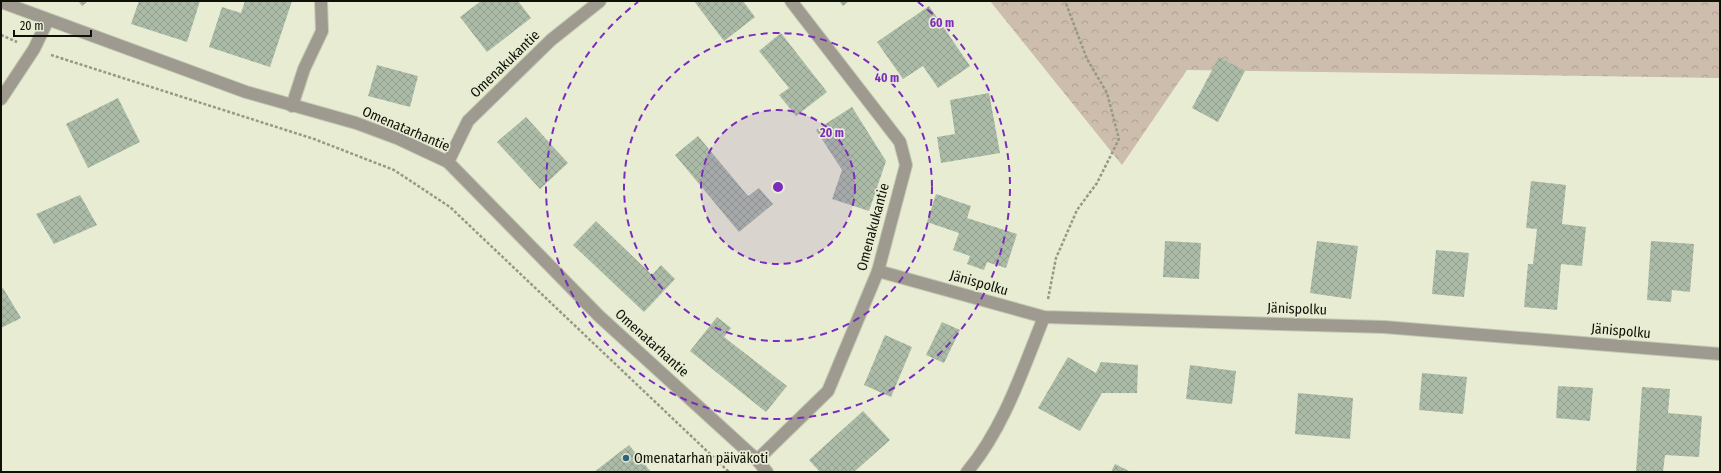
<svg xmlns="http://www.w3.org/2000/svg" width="1721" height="473" viewBox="0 0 1721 473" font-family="'Fira Sans Condensed',sans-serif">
	<defs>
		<pattern id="forest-crowns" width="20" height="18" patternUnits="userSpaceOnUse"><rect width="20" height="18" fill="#cdbdad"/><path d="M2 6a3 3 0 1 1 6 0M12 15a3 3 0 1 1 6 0" fill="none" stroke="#afa193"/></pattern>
		<pattern id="building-cross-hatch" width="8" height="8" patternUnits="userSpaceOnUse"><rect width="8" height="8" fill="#abbba7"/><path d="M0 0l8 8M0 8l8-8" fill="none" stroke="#92a08e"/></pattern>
	</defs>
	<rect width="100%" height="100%" fill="#e7ecd2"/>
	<!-- forest -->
	<path fill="url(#forest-crowns)" d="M990,1H1720V78L1187,70L1122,165Z"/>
	<!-- building -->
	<g fill="url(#building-cross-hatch)">
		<path d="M78,1H88L82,6Z"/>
		<path d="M139,1H200L187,42L131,24Z"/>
		<path d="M245,1H292L270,67L209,47L222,7L241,13Z"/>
		<path d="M481,1H518L531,18L487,52L460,17Z"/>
		<path d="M694,1H743L755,17L724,41Z"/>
		<path d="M839,1H849L843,6Z"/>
		<path d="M929,6L970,66L938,88L923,66L903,79L877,42Z"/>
		<path d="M781,33L827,92L796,116L779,95L789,88L759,51Z"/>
		<path d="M1219,57L1245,71L1218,122L1192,108Z"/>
		<path d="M377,65L418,76L410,107L368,96Z"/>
		<path d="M989,93L1000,153L941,163L937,137L955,134L950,100Z"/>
		<path d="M118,98L140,142L88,168L66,124Z"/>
		<path d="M852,107L886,161L869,211L832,199L842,170L816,130Z"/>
		<path d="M526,117L568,163L540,189L497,142Z"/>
		<path d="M698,136L748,196L759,188L773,204L739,232L675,155Z"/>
		<path d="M1531,181L1566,185L1562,224L1586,227L1582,266L1561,264L1557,310L1524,307L1528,264H1533L1537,229L1526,228Z"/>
		<path d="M936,194L971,206L967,218L1017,234L1006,268L987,262L984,270L967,264L970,256L953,250L959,233L927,222Z"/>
		<path d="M80,195L97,225L54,244L36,214Z"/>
		<path d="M596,221L652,275L661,265L675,279L644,312L573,245Z"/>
		<path d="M1165,241L1201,243L1199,279L1163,277Z"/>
		<path d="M1317,241L1358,246L1351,299L1310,293Z"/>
		<path d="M1651,241L1694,244L1690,292L1672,290L1671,302L1647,300Z"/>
		<path d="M1436,250L1469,253L1464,297L1432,294Z"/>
		<path d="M3,288L21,318L1,328V289Z"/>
		<path d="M717,317L731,328L724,337L787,386L766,412L690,351Z"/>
		<path d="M942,322L960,330L944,363L926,355Z"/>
		<path d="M885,335L912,347L891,397L864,385Z"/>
		<path d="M1068,357L1096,373L1101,362L1138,365L1137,393H1102L1080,431L1038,408Z"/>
		<path d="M1190,365L1236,371L1232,404L1186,399Z"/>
		<path d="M1422,373L1467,377L1463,414L1419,410Z"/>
		<path d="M1558,386L1593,388L1590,421L1556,418Z"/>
		<path d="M1642,387L1670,389L1668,413L1702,416L1699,457L1665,455L1663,472H1636Z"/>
		<path d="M1298,393L1353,398L1350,439L1295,434Z"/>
		<path d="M863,411L890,440L854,472H820L809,460Z"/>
		<path d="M629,445L651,472H594Z"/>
		<path d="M1115,464L1131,472H1111Z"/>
	</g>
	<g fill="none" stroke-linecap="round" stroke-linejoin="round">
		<defs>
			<g id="minor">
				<path d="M1,2L246,92L356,123L399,139L448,162L599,316L757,460L767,472"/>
				<path d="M1,99L34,49L48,20"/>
				<path d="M292,106L304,69L322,31L321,1"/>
				<path d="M448,162L468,121L551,40L600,1"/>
				<path d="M878,271L1044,317L1384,327L1720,354"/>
				<path d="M757,460L828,391L878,271L906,165L900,142L791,1"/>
				<path d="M967,472C1004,428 1023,369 1044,317"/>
			</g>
		</defs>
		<!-- minor casing -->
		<use href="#minor" stroke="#c4c9b2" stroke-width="14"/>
		<!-- path -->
		<g stroke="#959985" stroke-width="2.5" stroke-dasharray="3 2" stroke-linecap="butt">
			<path d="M1,35L17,42"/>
			<path d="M51,55L314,139L394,170L450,207L729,472"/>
			<path d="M1048,299L1056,258L1077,210L1097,183L1119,139L1107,93L1087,59L1065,1"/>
		</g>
		<!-- minor -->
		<use href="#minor" stroke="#9e9a90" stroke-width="12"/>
	</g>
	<!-- distance rings -->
	<circle cx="778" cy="187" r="77" fill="#7b2cbf" fill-opacity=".12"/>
	<g fill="none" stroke="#7b2cbf" stroke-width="2" stroke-dasharray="7 5">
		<circle cx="778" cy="187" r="77"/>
		<circle cx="778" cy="187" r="154"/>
		<path d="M918 2A232 232 0 1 1 638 2"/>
	</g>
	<!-- markers -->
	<circle fill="#306280" stroke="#e7ecd2" stroke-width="1.5" cx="626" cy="458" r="4"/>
	<g text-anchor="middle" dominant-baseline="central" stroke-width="3.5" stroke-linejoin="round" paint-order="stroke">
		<!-- street labels -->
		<g font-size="14" fill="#0f1108" stroke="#e7ecd2">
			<text transform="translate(505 64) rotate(-44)">Omenakukantie</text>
			<text transform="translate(406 129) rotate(23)">Omenatarhantie</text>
			<text transform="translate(873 227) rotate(-75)">Omenakukantie</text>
			<text transform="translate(979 283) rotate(16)">Jänispolku</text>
			<text transform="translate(1297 309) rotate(2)">Jänispolku</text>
			<text transform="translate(1621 331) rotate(5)">Jänispolku</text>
			<text transform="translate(652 343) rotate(42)">Omenatarhantie</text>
		</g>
		<!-- poi labels -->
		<g font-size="14" fill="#0f1108" stroke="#e7ecd2" text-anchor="start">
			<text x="634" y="458">Omenatarhan päiväkoti</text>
		</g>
	</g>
	<circle cx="778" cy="187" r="6" fill="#7b2cbf" stroke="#e7ecd2" stroke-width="2"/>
	<g font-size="12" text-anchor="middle" font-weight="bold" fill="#7b2cbf" stroke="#e7ecd2" stroke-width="3.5" stroke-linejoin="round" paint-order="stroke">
		<text x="942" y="27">60 m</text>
		<text x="887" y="82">40 m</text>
		<text x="832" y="137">20 m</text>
	</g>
	<!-- border -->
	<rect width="1721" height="473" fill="none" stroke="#0f1108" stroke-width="4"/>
	<!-- scale -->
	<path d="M14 30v6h77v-6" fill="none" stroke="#0f1108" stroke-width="2"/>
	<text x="20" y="30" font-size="12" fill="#0f1108" stroke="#e7ecd2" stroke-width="3" paint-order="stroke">20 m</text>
</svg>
